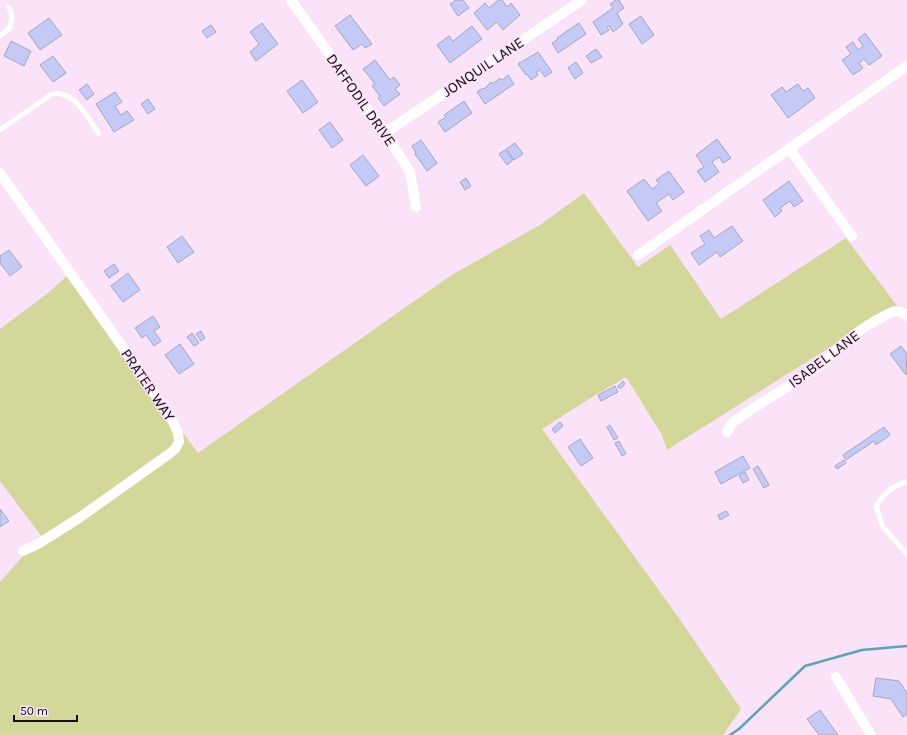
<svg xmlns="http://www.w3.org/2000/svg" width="907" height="735" viewBox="0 0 907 735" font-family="Karla,sans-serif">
	<rect width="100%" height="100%" fill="#fae2f9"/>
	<!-- green -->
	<path fill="#d3d79a" d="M584,193L638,267L670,245L721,319L846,238L898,307L873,320L667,450L662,435L626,377L589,399L542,429L674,611L741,709L723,735H0V582L23,556L45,541L0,481V329L48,293L67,276L198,453L450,276L540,225Z"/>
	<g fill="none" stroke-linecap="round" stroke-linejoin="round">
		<!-- stream -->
		<path stroke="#5da3b8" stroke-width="2.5" d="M730,735L739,729L805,666L862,650L907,646"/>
	</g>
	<!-- building -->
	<g fill="#c4c9f5" stroke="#a4a7c3">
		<path d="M456,0H463L469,8L458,16L450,4Z"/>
		<path d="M498,0H502L507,7L511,3L520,15L503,30L497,22L487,30L474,13L485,3L489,8Z"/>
		<path d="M616,0H619L624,8L617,13L623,24L613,32L609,26L607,27L609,30L601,35L593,22L613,8L610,4Z"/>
		<path d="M350,15L372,44L365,48L362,44L353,50L335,26Z"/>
		<path d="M641,16L654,35L642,44L629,24Z"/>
		<path d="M49,18L62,35L40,50L28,33Z"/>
		<path d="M262,23L278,44L256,61L250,52L259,44L250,32Z"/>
		<path d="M579,23L586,34L558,53L552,43L558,39L557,38Z"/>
		<path d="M211,25L216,32L207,38L202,31Z"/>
		<path d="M472,26L482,39L450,63L437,45L449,36L453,41Z"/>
		<path d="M865,33L882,56L869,65L864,59L859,63L863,68L853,75L842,60L851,54L846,47L853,42L858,50L863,46L858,39Z"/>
		<path d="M11,41L31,51L24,66L4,56Z"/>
		<path d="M596,49L602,57L591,63L586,56Z"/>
		<path d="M538,52L552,72L545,77L540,70L536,72L538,75L531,80L527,74L526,75L518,64Z"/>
		<path d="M53,56L66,73L53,82L40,65Z"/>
		<path d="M375,60L390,80L394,77L400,85L395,89L400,94L384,106L378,98L380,96L372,86L375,84L363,69Z"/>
		<path d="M576,62L583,73L575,79L568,68Z"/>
		<path d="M508,75L514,84L485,104L477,92L483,88L484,89L491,82L492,84L500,78L502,80Z"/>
		<path d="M302,80L318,102L303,113L287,91Z"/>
		<path d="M87,84L94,94L87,100L79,90Z"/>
		<path d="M798,84L803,91L808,88L815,98L788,118L771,95L782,87L786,92Z"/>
		<path d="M115,92L122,102L115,106L121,115L127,111L134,120L114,132L96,104Z"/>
		<path d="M148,99L155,109L148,114L141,104Z"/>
		<path d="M464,101L472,113L445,132L438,122L446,117L444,115Z"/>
		<path d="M330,122L343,140L332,148L319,130Z"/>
		<path d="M717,139L731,158L723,163L719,157L712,162L719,172L705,182L697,171L704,167L696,155Z"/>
		<path d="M421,140L437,163L427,171L415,154L416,153L412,146Z"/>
		<path d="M515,143L523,154L514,160L506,149Z"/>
		<path d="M505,150L513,160L507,165L499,154Z"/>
		<path d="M363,155L379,176L366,186L350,165Z"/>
		<path d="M669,171L684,192L673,200L669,194L656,203L662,211L648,221L627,191L644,179L652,189L659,184L656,180Z"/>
		<path d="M466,178L471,186L465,190L460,182Z"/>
		<path d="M789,181L803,201L794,207L790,201L780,208L782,211L775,217L763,200Z"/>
		<path d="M732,226L743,241L720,257L717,252L699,265L691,253L705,244L700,236L709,230L714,238Z"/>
		<path d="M182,236L194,252L178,263L167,247Z"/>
		<path d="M9,250L22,267L10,276L0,263V256Z"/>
		<path d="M114,264L119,271L109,278L104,271Z"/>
		<path d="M128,273L140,290L123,302L111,286Z"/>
		<path d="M153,316L160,327L154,331L161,341L154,346L146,335L142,338L135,328Z"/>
		<path d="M201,331L205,338L201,341L196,334Z"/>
		<path d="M192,333L199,343L194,346L187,337Z"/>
		<path d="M180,344L194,364L179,374L165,355Z"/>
		<path d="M901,346L907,354L906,375L890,354Z"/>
		<path d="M623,381L625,384L620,389L618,386Z"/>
		<path d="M615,386L618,392L601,401L598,395Z"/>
		<path d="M560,422L563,426L555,433L552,429Z"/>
		<path d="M610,425L618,438L614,440L607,427Z"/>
		<path d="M884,427L890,435L876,445L874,441L846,460L843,455Z"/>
		<path d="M580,439L593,458L581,466L568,447Z"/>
		<path d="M619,441L626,454L622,456L615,443Z"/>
		<path d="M743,456L750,468L721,484L715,472Z"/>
		<path d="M844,460L846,463L837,469L835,466Z"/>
		<path d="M758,466L769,485L764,488L753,469Z"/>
		<path d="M745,472L749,480L743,483L739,476Z"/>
		<path d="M0,509L9,521L0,527Z"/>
		<path d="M726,511L729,515L720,520L718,515Z"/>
		<path d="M876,678L899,681L907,693V714L903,717L891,699L873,696Z"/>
		<path d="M820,710L838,735H819L807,719Z"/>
	</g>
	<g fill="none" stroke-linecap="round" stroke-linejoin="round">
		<!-- lane -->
		<g stroke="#fff" stroke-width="5">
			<path d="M0,36L10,28L12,16L9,7"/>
			<path d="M0,130L52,94C55,94 58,93 61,94C77,96 91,122 99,134"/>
			<path d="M907,482C891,487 885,492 876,506L883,527L907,554"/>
		</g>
		<!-- street -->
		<g stroke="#fff" stroke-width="10">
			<path d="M291,0L385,133L410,172L416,207"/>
			<path d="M385,133L582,0"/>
			<path d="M789,148L852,236"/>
			<path d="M0,173L138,369L173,422L178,433L179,442L175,449L169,454L79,518L38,544L23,551"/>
			<path d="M638,255L907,66"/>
			<path d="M727,432L732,423C760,402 791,386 819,366C829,359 836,351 844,343C857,332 875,320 890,313C896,310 902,311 907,316"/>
			<path d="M836,677L871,735"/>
		</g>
	</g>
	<g text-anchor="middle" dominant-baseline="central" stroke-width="3" stroke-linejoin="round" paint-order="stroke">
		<!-- street labels -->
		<g font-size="15" fill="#160e16" stroke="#fae2f9">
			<text transform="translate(483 67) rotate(-34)">JONQUIL LANE</text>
			<text transform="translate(361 100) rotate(55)">DAFFODIL DRIVE</text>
			<text transform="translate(824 359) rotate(-37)">ISABEL LANE</text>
			<text transform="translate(148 385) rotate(56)">PRATER WAY</text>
		</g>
	</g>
	<!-- scale -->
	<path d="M14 715v6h63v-6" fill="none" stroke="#160e16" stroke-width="2"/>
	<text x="20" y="715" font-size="12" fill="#160e16" stroke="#fae2f9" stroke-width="3" paint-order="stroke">50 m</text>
</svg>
